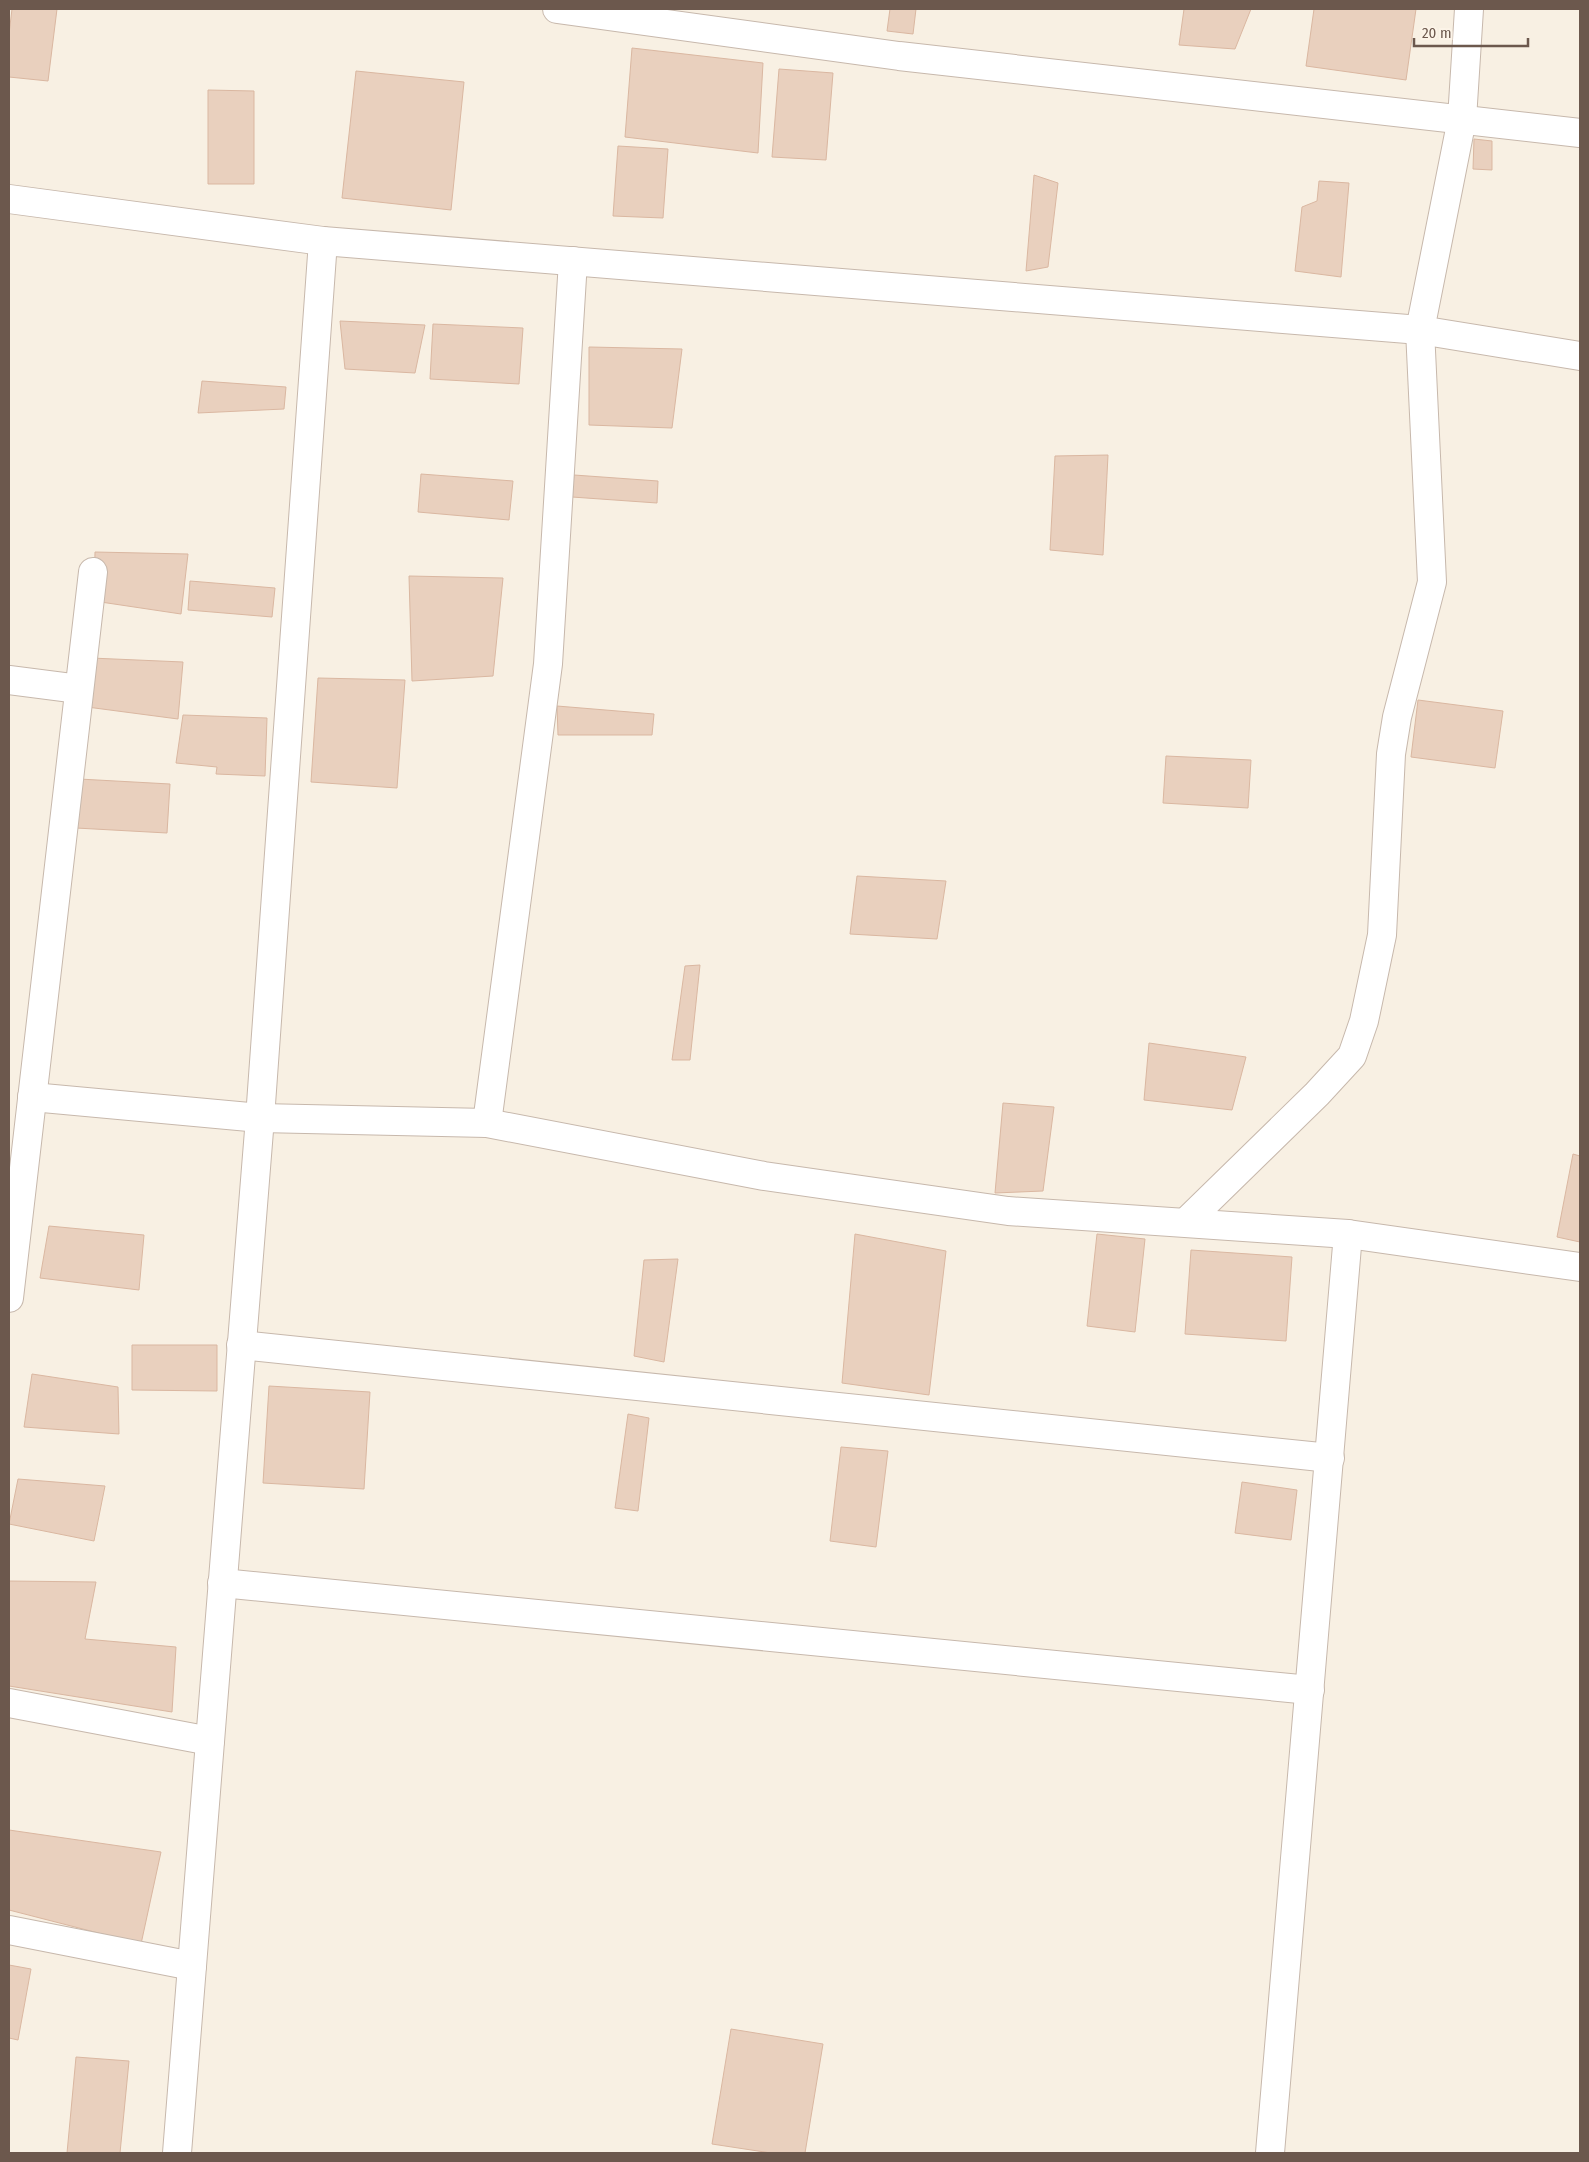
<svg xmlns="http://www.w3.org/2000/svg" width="1589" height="2162" viewBox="0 0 1589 2162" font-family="'Fira Sans Condensed',sans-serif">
	<rect width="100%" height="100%" fill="#f8f0e3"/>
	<!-- building -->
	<g fill="#e9d0be" stroke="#dab7a1">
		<path d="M12,9H57L48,81L9,77V34Z"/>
		<path d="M890,9H916L913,34L887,31Z"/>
		<path d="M1184,9H1251L1235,49L1179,45Z"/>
		<path d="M1314,9H1416L1406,80L1306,66Z"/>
		<path d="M632,48L763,63L758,153L625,137Z"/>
		<path d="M779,69L833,73L826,160L772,157Z"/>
		<path d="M356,71L464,82L451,210L342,198Z"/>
		<path d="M208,90L254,91V184H208Z"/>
		<path d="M1474,139L1492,141V170L1473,169Z"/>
		<path d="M618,146L668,149L663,218L613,216Z"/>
		<path d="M1034,175L1058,183L1048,267L1026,271Z"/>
		<path d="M1319,181L1349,183L1341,277L1295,271L1302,207L1317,201Z"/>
		<path d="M340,321L425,325L415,373L345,369Z"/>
		<path d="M433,324L523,328L519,384L430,379Z"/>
		<path d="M589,347L682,349L672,428L589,425Z"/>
		<path d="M202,381L286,387L284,409L198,413Z"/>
		<path d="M1108,455L1103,555L1050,550L1055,456Z"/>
		<path d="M421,474L513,481L509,520L418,512Z"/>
		<path d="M574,475L658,481L657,503L572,497Z"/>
		<path d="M95,552L188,554L181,614L94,601Z"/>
		<path d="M409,576L503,578L493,676L412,681Z"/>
		<path d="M190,581L275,588L272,617L188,610Z"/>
		<path d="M91,658L183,662L178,719L87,707Z"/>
		<path d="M318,678L405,680L397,788L311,782Z"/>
		<path d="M1418,700L1503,711L1495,768L1411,757Z"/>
		<path d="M557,706L654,714L652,735H558Z"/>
		<path d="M183,715L267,718L265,776L216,774L217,767L176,763Z"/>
		<path d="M1166,756L1251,760L1248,808L1163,803Z"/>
		<path d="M79,779L170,784L167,833L76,828Z"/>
		<path d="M857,876L946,881L937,939L850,934Z"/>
		<path d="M700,965L690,1060H672L685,966Z"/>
		<path d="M1149,1043L1246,1057L1232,1110L1144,1100Z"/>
		<path d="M1003,1103L1054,1107L1043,1191L995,1193Z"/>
		<path d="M1573,1154L1580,1156V1242L1557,1237Z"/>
		<path d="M49,1226L144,1235L139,1290L40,1278Z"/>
		<path d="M855,1234L946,1251L929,1395L842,1383Z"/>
		<path d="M1097,1234L1145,1239L1135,1332L1087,1326Z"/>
		<path d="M1191,1250L1292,1257L1286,1341L1185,1334Z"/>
		<path d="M678,1259L664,1362L634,1356L644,1260Z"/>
		<path d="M132,1345H217V1391L132,1390Z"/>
		<path d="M32,1374L118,1387L119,1434L24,1427Z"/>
		<path d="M269,1386L370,1392L364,1489L263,1483Z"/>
		<path d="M628,1414L649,1418L638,1511L615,1508Z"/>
		<path d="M841,1447L888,1451L876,1547L830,1541Z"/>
		<path d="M18,1479L105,1486L94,1541L9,1524Z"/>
		<path d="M1242,1482L1297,1490L1291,1540L1235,1533Z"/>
		<path d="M9,1581L96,1582L85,1639L176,1647L172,1712L9,1686Z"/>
		<path d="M9,1830L161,1852L141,1944L9,1910Z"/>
		<path d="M9,1965L31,1969L18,2040L9,2038Z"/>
		<path d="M731,2029L823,2044L805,2153H771L712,2144Z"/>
		<path d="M76,2057L129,2061L120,2153H67Z"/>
	</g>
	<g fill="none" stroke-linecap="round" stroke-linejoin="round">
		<defs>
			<g id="street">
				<path d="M557,9L899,56L1580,133"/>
				<path d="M9,199L323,241L1420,330L1580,356"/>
				<path d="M9,680L79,689"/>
				<path d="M32,1097L260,1118L487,1123L764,1176L1008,1211L1348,1234L1580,1267"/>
				<path d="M487,1123L548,664L573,261"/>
				<path d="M1187,1221L1317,1094L1352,1056L1364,1021L1382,935L1391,754L1397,717L1432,582L1420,330L1462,119L1469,9"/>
				<path d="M9,1298L93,572"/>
				<path d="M241,1345L1330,1458"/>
				<path d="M222,1583L1310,1690"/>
				<path d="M9,1703L210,1741"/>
				<path d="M9,1930L192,1966"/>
				<path d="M177,2153L260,1118L323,241"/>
				<path d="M1270,2153L1348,1234"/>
			</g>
		</defs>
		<!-- street casing -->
		<use href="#street" stroke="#c7b8ac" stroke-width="30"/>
		<!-- street -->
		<use href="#street" stroke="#fff" stroke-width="28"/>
	</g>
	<!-- border -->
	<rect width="1589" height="2162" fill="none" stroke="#6c584d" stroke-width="20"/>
	<!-- scale -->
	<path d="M1414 38v8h114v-8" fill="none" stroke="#6c584d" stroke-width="2.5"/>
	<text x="1422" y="38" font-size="15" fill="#6c584d" stroke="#fcf4e8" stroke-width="4" paint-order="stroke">20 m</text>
</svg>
